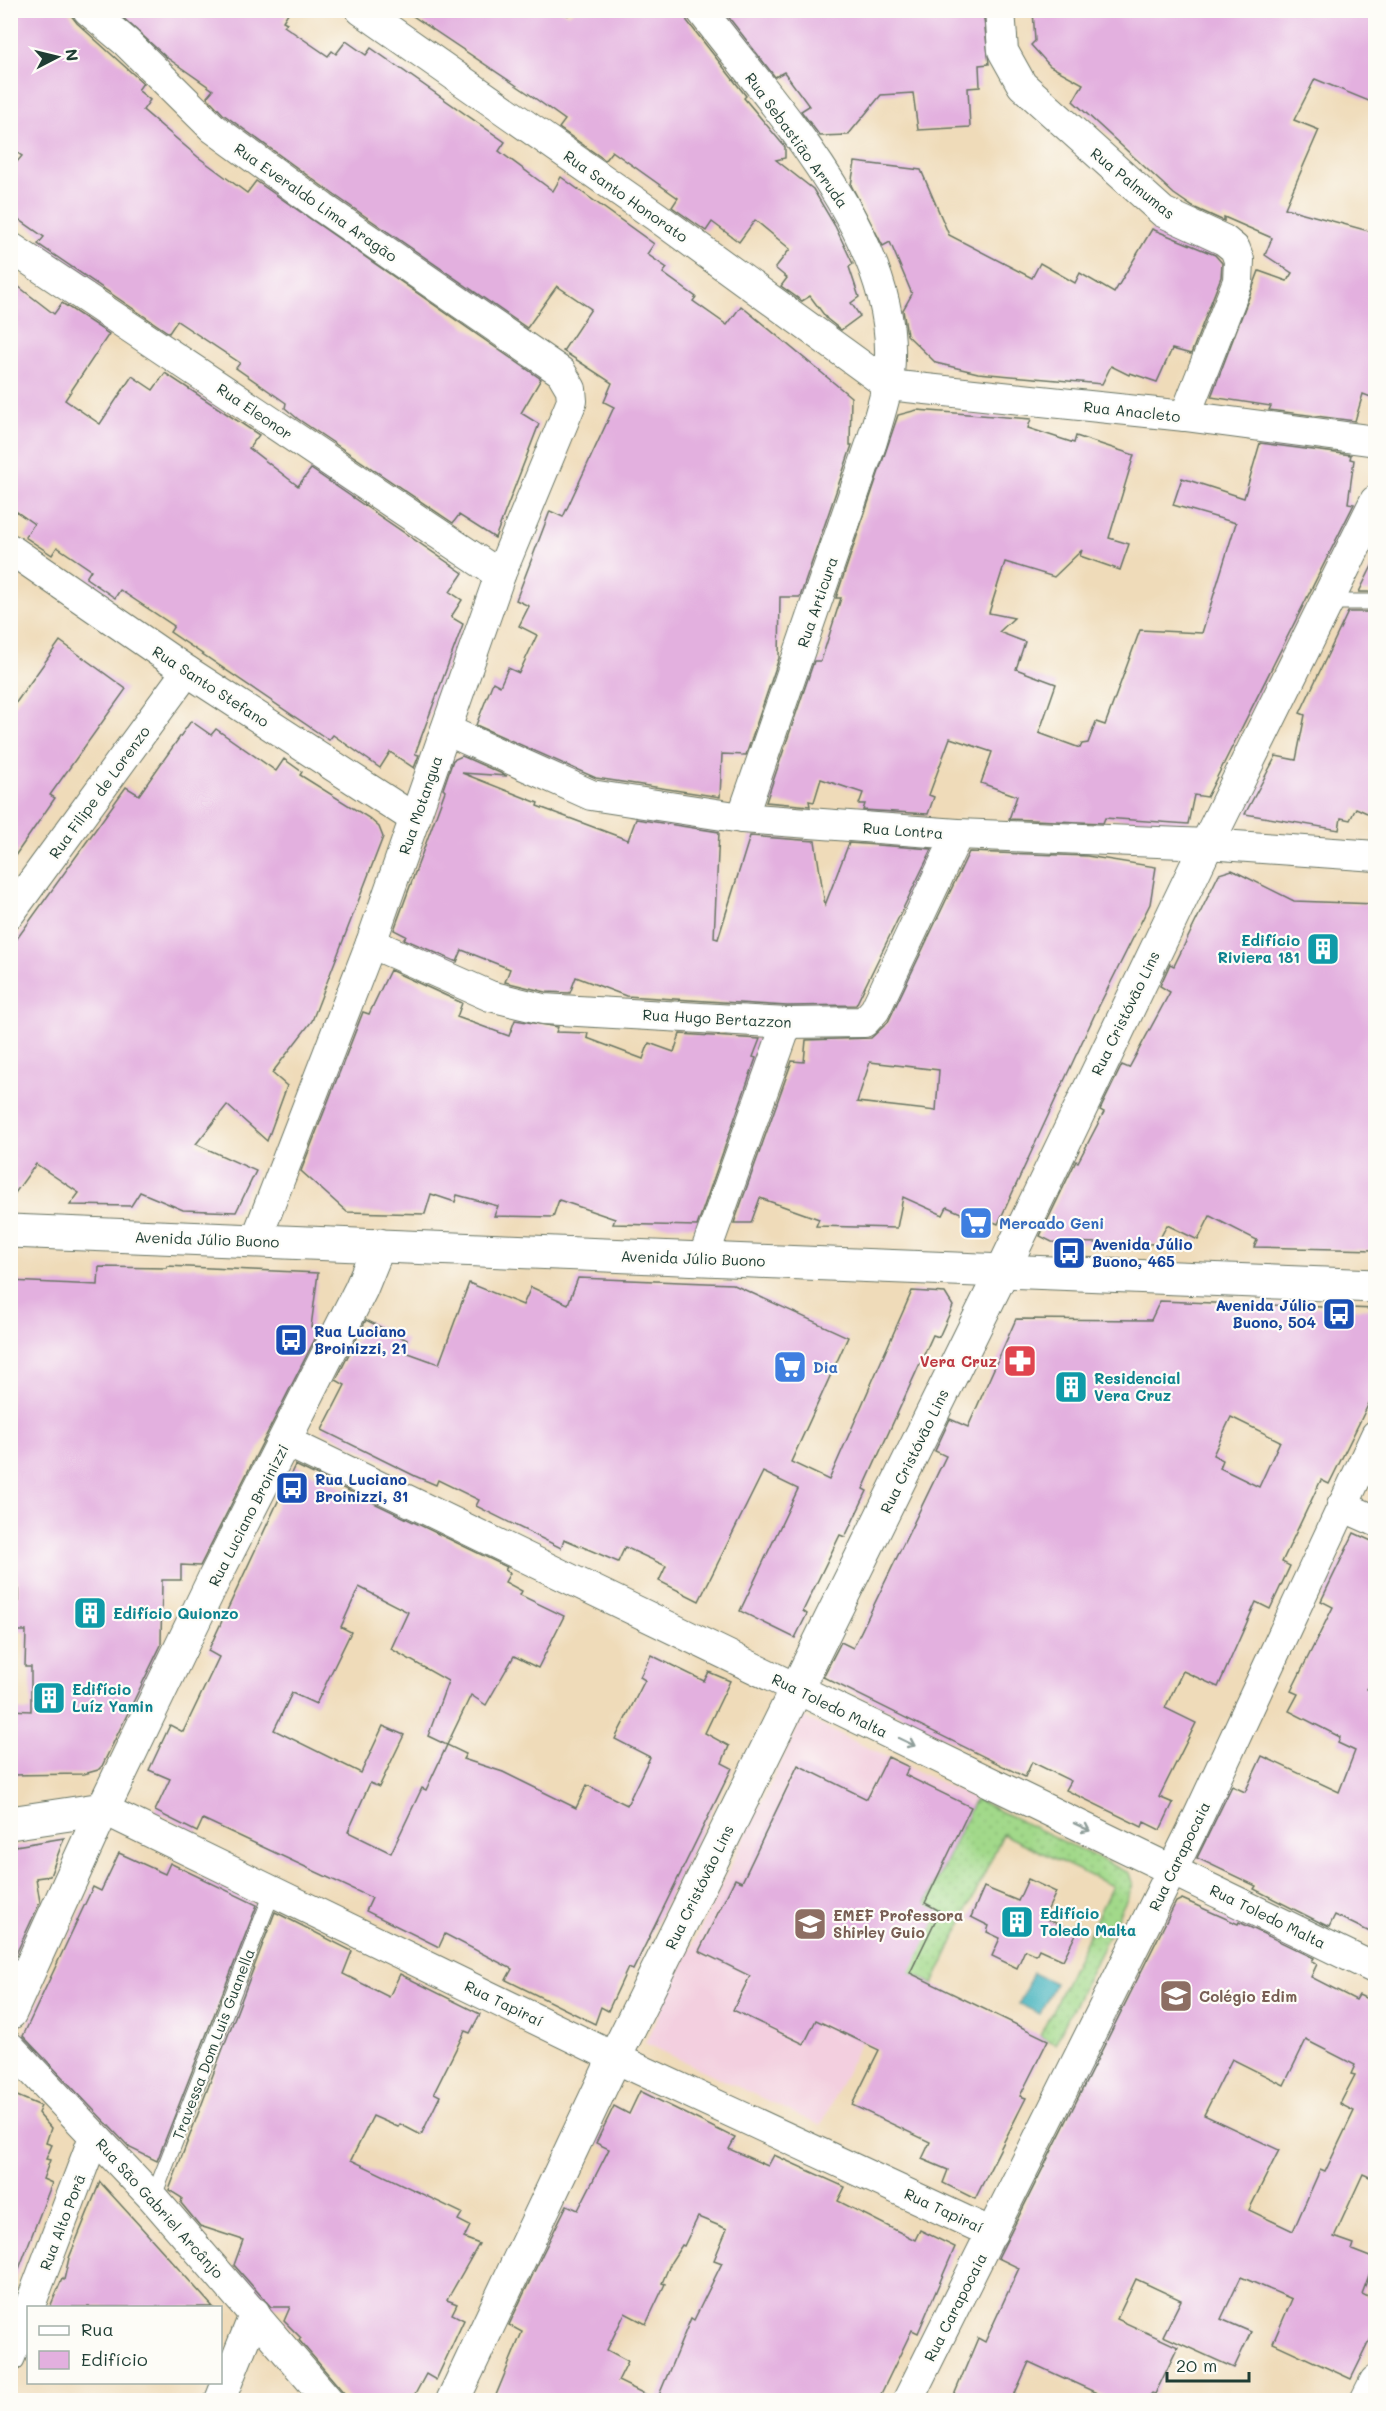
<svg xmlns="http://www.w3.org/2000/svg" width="1386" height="2411" viewBox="0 0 1386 2411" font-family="Mali,sans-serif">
	<defs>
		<pattern id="grass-dots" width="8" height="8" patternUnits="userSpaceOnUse" patternTransform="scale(1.5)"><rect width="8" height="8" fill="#a2d98a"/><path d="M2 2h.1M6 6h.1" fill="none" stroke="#8bbb78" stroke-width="1.8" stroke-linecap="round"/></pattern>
	</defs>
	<rect width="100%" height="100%" fill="#fdfcf7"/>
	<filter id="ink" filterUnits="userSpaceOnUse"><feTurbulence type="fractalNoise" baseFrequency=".0167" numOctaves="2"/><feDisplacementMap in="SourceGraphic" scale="12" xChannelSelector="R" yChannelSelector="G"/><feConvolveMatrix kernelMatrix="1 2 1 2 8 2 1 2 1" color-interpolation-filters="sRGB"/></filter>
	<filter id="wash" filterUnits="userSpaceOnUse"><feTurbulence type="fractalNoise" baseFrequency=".008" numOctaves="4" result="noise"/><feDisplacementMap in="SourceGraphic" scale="24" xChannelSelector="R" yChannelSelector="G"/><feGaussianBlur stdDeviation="1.35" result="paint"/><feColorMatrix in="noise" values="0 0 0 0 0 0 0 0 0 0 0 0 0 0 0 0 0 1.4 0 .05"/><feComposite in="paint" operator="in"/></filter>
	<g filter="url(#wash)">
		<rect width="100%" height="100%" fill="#efdbb9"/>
		<!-- built -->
		<path fill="#f3cfdf" d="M803,1717L975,1799L821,2126L645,2043Z"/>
		<!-- grass -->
		<path fill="url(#grass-dots)" stroke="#608b5f" stroke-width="1.5" d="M975,1799L1129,1873L1133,1886L1055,2044L1040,2036L1112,1886L1003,1834L933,1984L896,1967Z"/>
		<!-- water -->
		<path fill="#42b2bd" stroke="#307878" stroke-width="1.5" d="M1033,1973L1055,1983L1040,2014L1019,2004Z"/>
		<g id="blocks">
			<!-- building -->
			<g fill="#e3b0df" fill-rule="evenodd">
				<path d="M10,10H67L77,23L143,83L138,90L150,100L143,110L198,157L247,193L256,181L541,379L521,413L539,424L495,538L459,515L453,523L298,419L285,408L286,403L236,368L240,363L177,321L169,333L38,244L44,237L10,213V170L22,156L10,148Z"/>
				<path d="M121,10H290L283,21L287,23L284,26L328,56L332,51L336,54L346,41L366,55L371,48L505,142L499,151L553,191L561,177L654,244L647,254L667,268L663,273L696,297L693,301L727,325L741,306L851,397L850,445H852L800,597H780L779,658L746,755L722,754L720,797L596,778L476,725L493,682L500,686L508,668L519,673L537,635L519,626L529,606L516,600L550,511L563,517L614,407L604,402L612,383L563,351L591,309L557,286L527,328L333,194L223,114L207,97L213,90L166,57L119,14Z"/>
				<path d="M404,10H561L568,15L575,10H684L687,21L746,96L744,98L785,147V158L776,160L813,189L835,226L853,264L849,267L859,297L851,303L860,316L841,330L827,319L810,296L802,301L781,286L787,278L775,268L790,249L755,220L739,242L712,222L706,231L672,207L678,198L612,151L605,160L559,128L565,120L529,94Z"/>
				<path d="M723,10H983L989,64L979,65L980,87L968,88L970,127L918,130L913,93L881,95L848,135L820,136L801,111L809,106L784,72L775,77Z"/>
				<path d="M1033,10H1376V104L1315,79L1294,120L1319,130L1285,208L1376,233V399L1363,394L1355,421L1269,410L1271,406L1211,397L1259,271L1287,281L1292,273L1265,255L1272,238L1224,217V221L1193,207L1174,194L1073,101L1083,84L1050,66L1031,45L1035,41Z"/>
				<path d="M855,162L921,170L949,235L1032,278L1040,263L1075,283L1080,273L1114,293L1152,229L1215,255L1222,263L1221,277L1191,354L1172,349L1157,382L1130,373L1129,375L1111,366L1102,384L978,373L936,363L907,335L903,310L912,294L890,242L883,246L851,185Z"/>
				<path d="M10,280L54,314L62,303L109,334L65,400L100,424L132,376L153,390L165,373L259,435L249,448L298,486L311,469L463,573L450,592L462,600L451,617L463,624L415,754L419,755L414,768L390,752L380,768L333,735L329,740L170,632L174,626L120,590L115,598L86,578L91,570L57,547L52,555L25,537L34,524L10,507Z"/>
				<path d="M917,410L1031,419L1028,428L1074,443L1076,436L1134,455L1109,538L1129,544L1120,570L1080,556L1082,550L1054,577L1005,562L989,613L1014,618L999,632L1025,642L1016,669L1056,684L1039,733L1080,748L1082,744L1088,743L1096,722L1105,725L1140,630L1202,633L1236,523L1173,505L1182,478L1244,498L1260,443L1351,455L1350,459L1354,460L1348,503L1354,504L1207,797L1194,795L1188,824L1105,818L1103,823L1009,819L1017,796L981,783L992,752L950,738L929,795L934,797L928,814L863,810L865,804H859L863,793L821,779L814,802L809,801L810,806L766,802L814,661H821L841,598H836L898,415Z"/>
				<path d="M1376,558V592H1359Z"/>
				<path d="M1348,612H1376V817L1356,808L1350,820L1341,818L1339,830L1245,814L1276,756L1296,760L1305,715L1300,713Z"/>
				<path d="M60,641L126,689L50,795L55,798L10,863V711Z"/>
				<path d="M191,721L211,735L216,729L276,771L284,759L302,772L300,775L369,818L379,827L383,837L312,1021L272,1073L287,1086L267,1141L227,1105L196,1144L256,1171L236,1212L183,1210L140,1192L131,1206L70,1205L79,1193L36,1164L10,1200V955L16,940L126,787L139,795Z"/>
				<path d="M462,756L507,776L462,773L538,803L537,806L628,840L636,819L719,832L714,938L718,939L750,836L815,841L825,905L849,843L932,849L856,1005L787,1006L626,996L576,977L570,993L546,992L505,982L510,969L462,950L457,962L404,939L406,936L394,930L445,791L443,789L453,760Z"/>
				<path d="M969,852L1087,856L1156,867L1150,904L1094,1016L998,1224L973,1213L972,1218L947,1207L943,1215L903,1197L897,1228L816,1226L819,1219L760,1198L751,1223H734L792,1061L804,1062L806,1040L871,1038L888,1022ZM870,1062L939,1070L936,1111L857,1102Z"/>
				<path d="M1232,870L1294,901L1376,904V1250L1254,1247L1257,1240L1210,1216L1198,1240L1167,1225L1157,1244L1052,1242L1040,1236L1076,1161L1078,1162L1104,1112L1100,1110L1122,1065L1129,1068L1170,992L1160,986L1170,964L1174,966L1219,874Z"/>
				<path d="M390,970L462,1003L457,1017L509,1036L515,1020L558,1027L556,1032L588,1033L587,1038L643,1059L649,1043L674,1052L680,1034L760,1039L753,1057L756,1058L697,1226L613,1224L615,1219L559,1200L553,1217L494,1216L498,1206L457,1195L455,1202L431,1194L425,1214L347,1212L301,1171L363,1012L369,1014Z"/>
				<path d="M167,1266L318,1273L311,1327L320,1329L200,1566L181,1565V1580H162L161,1645L102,1766L98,1770L84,1774L10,1775V1710L31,1711V1667H25L26,1631H18V1579H10V1281L98,1285L99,1267L167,1268Z"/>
				<path d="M578,1278L732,1284L848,1337L791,1462L829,1480L912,1291L945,1293L953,1306L939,1337L933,1335L863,1489L867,1491L845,1537L840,1535L803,1611L807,1614L795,1638L740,1611L798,1489L763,1472L699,1601L659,1581L666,1566L625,1547L618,1562L564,1539L561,1548L476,1506L479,1500L438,1480L436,1485L415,1476L322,1430L345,1385L336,1380L366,1320L407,1340L403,1351L439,1364L469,1283L523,1305L531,1287L568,1304Z"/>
				<path d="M1160,1301L1376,1309V1389L1329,1484L1321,1480L1282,1562L1290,1566L1270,1609L1256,1602L1218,1687L1183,1671L1165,1708L1196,1723L1159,1797L1173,1803L1160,1830L1144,1822L1142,1827L1066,1790L1071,1781L1032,1762L1025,1777L823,1677L841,1642L853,1648L946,1456L935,1451L950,1419L968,1427L1016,1319L1151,1320ZM1231,1417L1280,1441L1259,1487L1220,1468L1223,1460L1213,1455Z"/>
				<path d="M295,1465L507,1567L505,1570L510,1573L505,1582L522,1591L520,1595L564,1616L538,1668L514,1656L486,1705L471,1695L447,1745L466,1754L463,1759L503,1772L576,1808L587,1785L627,1805L650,1757L615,1739L645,1680L640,1677L651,1655L704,1681L709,1672L730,1681L705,1733L729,1746L722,1763L732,1768L633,1970L628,1968L608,2011L601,2007L595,2024L506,1980L512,1969L445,1934L439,1947L366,1911L372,1898L203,1819L197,1832L155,1811L170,1779L149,1770L170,1725L183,1732L219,1657L208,1651ZM359,1587L408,1612L391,1649L448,1681L428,1736L447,1745L426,1790L422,1788L391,1853L348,1832L370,1783L379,1787L404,1735L383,1726L361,1773L274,1730L292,1693L316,1704L351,1632L341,1627Z"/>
				<path d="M1354,1533L1376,1543V1672L1367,1689L1376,1694V1935L1335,1915L1329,1927L1254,1889L1256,1886L1197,1858L1232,1786L1245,1792L1262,1756L1339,1792L1355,1751L1338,1743L1340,1737L1289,1711L1298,1694L1291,1691L1333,1607L1321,1601Z"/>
				<path d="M888,1757L909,1767L905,1775L971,1807L925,1903L940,1911L910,1973L1048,2040L1020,2096L1026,2098L975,2199L943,2183L948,2170L922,2159L930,2142L852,2105L879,2050L816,2020L804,2044L733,2010L750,1976L699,1951L735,1879L742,1882L798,1765L867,1799Z"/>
				<path d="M64,1838L50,1876L36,1878L40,1902L10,1967V1847Z"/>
				<path d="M119,1853L165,1874L170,1863L257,1905L157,2161L130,2148L23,2036L93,1887L101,1891Z"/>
				<path d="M1028,1879L1056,1892L1044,1918L1077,1932L1063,1960L1039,1949L1036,1955L1025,1950L1017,1968L992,1956L1000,1938L987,1932L989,1926L971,1917L984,1887L1018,1901Z"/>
				<path d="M1182,1899L1238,1924L1239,1922L1314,1958L1312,1961L1317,1964L1311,1977L1356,2000L1359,1995L1376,2003V2180L1363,2174L1334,2237L1354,2244L1352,2250L1375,2259L1362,2294L1376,2301V2328L1351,2379L1273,2343L1292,2299L1241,2277L1221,2319L1251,2332L1234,2368L1163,2336L1181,2300L1136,2279L1117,2319L1178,2347L1155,2394L1152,2393L1146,2400H1112L1029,2362L1012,2400H952L978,2338L985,2342L1019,2268L998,2258L1176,1902ZM1306,2040L1355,2065L1351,2074L1355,2075L1340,2104L1354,2111L1325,2172L1320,2170L1293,2231L1249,2210L1279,2150L1204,2115L1232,2059L1284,2085Z"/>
				<path d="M275,1912L352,1951L343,1974L389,1997L400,1974L480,2014L470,2033L465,2031L434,2093L440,2096L421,2135L400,2124L398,2127L373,2116L351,2160L462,2213L458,2220L470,2226L464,2238L479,2244L447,2300L457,2304L452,2314L464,2320L436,2380L426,2374L412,2400H350L299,2340L301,2338L284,2321L290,2307H271L234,2265L243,2240L200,2226L181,2203L182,2198L169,2190Z"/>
				<path d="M640,2091L735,2138L729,2149L768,2166L774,2155L845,2187L838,2201L915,2240L920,2230L955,2247L918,2333L912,2330L878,2400L868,2395L865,2400H657L691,2318L694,2320L722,2263L714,2260L727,2229L698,2217L684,2246L682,2245L671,2262L662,2283L665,2284L646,2324L625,2313L607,2350L628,2361L618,2381L657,2400H494L522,2332L509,2325L543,2253L567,2205L578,2210L609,2149L596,2143L614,2106L629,2114Z"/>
				<path d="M10,2093L41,2106L38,2113L51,2128L46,2143L52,2145L46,2159L50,2160L43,2179L52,2183L12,2287Z"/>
				<path d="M100,2182L140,2226L213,2307H50L62,2279L64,2280L69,2258Z"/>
			</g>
		</g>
	</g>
	<g filter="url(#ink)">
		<use href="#blocks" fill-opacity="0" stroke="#687463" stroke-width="1.5"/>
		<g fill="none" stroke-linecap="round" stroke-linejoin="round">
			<defs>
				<g id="lane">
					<path d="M1327,602H1376"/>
					<path d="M153,2198L273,1891"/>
				</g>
				<g id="street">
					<path d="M88,10L126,42L213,128L323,208L561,372L571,389L572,401L500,575L371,943L256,1240"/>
					<path d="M361,10L657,217L888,385L1185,416L1376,441"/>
					<path d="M701,10C772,104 894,233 890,357C890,386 880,413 872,441L742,818"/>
					<path d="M1000,10L1003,51L1022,85L1163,212L1224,240L1235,249L1239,260L1238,281L1185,416"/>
					<path d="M10,247L500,575"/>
					<path d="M10,549L187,671L415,819"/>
					<path d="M446,730L591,795L742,818L958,834L1207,844L1376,856"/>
					<path d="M10,913L187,671"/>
					<path d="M371,943L490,996L543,1009L787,1023L864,1022L875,1010L958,834"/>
					<path d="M703,1259L787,1023"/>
					<path d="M285,1441L1376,1969"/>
					<path d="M1342,1506L1376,1521"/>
					<path d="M103,1809L628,2064L992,2233"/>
					<path d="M10,2047L153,2198L328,2400"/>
					<path d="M29,2308L94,2137"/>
					<path d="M10,2357L28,2310"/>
					<path d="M220,2400L255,2313"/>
					<path d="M908,2400L1192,1830L1376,1435"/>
				</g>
				<g id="secondary">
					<path d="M10,1231L1376,1286"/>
					<path d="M10,1823L103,1809"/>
					<path d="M10,2013L103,1809L214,1579L361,1289L379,1245"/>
					<path d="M453,2400L615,2057L1002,1272L1207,844L1376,502"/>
					<path d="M1367,2400L1376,2382"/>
				</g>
			</defs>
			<!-- lane casing -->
			<use href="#lane" stroke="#687463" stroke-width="17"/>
			<!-- street casing -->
			<use href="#street" stroke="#687463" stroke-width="32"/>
			<!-- secondary casing -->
			<use href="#secondary" stroke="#687463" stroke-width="35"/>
			<!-- lane -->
			<use href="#lane" stroke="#fff" stroke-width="15"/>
			<!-- street -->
			<use href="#street" stroke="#fff" stroke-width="30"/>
			<!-- secondary -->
			<use href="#secondary" stroke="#fff" stroke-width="33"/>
		</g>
		<!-- one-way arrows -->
		<defs><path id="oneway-shaft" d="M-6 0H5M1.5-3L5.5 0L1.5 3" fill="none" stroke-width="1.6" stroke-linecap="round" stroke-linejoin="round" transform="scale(1.5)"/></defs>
		<g stroke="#8f9e9a">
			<use href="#oneway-shaft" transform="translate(907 1742) rotate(26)"/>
			<use href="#oneway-shaft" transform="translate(1082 1827) rotate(26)"/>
		</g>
	</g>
	<!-- icons -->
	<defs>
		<symbol id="building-square" viewBox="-11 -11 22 22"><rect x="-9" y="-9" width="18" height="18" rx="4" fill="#0f9aa8" stroke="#fdfcf7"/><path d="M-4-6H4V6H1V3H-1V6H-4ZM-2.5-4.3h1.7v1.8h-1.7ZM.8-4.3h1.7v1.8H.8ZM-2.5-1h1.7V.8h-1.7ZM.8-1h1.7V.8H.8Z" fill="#fff"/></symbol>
		<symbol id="supermarket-square" viewBox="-11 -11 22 22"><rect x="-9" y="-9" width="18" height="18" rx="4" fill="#3f7fe0" stroke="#fdfcf7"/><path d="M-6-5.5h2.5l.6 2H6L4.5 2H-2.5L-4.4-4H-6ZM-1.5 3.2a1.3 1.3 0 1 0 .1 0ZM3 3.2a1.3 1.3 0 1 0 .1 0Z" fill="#fff"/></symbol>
		<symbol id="bus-square" viewBox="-11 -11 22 22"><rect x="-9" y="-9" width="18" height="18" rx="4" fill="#1a4fb4" stroke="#fdfcf7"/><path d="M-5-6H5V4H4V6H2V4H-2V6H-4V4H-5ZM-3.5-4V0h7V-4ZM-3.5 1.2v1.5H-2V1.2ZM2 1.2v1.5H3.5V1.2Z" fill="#fff"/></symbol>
		<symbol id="pharmacy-square" viewBox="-11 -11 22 22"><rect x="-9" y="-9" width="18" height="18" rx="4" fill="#e0444e" stroke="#fdfcf7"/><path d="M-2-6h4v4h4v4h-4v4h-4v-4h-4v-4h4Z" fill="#fff"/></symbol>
		<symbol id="school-square" viewBox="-11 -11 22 22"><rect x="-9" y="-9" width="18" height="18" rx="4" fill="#8d6e63" stroke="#fdfcf7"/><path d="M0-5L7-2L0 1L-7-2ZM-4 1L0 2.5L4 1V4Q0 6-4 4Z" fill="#fff"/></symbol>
	</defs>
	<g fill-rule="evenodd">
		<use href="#building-square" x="1304" y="930" width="38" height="38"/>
		<use href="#supermarket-square" x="957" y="1204" width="38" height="38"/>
		<use href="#bus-square" x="1050" y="1234" width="38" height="38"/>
		<use href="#bus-square" x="1320" y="1295" width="38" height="38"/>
		<use href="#bus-square" x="272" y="1321" width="38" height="38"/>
		<use href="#pharmacy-square" x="1001" y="1342" width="38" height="38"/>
		<use href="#supermarket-square" x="771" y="1348" width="38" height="38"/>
		<use href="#building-square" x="1052" y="1368" width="38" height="38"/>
		<use href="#bus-square" x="273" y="1469" width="38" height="38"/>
		<use href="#building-square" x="71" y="1594" width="38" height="38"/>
		<use href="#building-square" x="30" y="1679" width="38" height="38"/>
		<use href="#building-square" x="998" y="1903" width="38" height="38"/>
		<use href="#school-square" x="791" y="1905" width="38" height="38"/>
		<use href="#school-square" x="1157" y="1977" width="38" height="38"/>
	</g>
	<g text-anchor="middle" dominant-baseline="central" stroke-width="4.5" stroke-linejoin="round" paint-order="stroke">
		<!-- street labels -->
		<g font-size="15" fill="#1f3d34" stroke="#fdfcf7">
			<text transform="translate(797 140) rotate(54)">Rua Sebastião Arruda</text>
			<text transform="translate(1133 183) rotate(39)">Rua Palmumas</text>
			<text transform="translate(626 196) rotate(35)">Rua Santo Honorato</text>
			<text transform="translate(316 202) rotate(35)">Rua Everaldo Lima Aragão</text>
			<text transform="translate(255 411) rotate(34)">Rua Eleonor</text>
			<text transform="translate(1132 411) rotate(6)">Rua Anacleto</text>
			<text transform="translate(817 602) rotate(-71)">Rua Articura</text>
			<text transform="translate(211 686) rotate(33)">Rua Santo Stefano</text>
			<text transform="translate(99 792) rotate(-54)">Rua Filipe de Lorenzo</text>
			<text transform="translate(420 805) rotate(-71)">Rua Motangua</text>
			<text transform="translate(903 830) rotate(4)">Rua Lontra</text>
			<text transform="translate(1125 1013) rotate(-64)">Rua Cristóvão Lins</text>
			<text transform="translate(717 1018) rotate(3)">Rua Hugo Bertazzon</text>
			<text transform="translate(207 1239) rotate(2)">Avenida Júlio Buono</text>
			<text transform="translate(693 1258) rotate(2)">Avenida Júlio Buono</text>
			<text transform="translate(914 1451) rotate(-64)">Rua Cristóvão Lins</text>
			<text transform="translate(248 1515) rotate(-63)">Rua Luciano Broinizzi</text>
			<text transform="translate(830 1705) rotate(26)">Rua Toledo Malta</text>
			<text transform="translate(1179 1856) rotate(-64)">Rua Carapocaia</text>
			<text transform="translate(699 1887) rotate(-64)">Rua Cristóvão Lins</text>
			<text transform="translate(1268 1916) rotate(26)">Rua Toledo Malta</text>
			<text transform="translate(504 2003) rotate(26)">Rua Tapiraí</text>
			<text transform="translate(213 2044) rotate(-69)">Travessa Dom Luis Guanella</text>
			<text transform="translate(160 2208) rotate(48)">Rua São Gabriel Arcânjo</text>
			<text transform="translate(944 2210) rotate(25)">Rua Tapiraí</text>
			<text transform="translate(62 2222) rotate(-69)">Rua Alto Porã</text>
			<text transform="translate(955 2307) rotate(-63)">Rua Carapocaia</text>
		</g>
		<!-- culture labels -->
		<g font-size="15" font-weight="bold" fill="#0d838f" stroke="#fdfcf7" text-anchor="start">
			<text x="1300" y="940" text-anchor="end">Edifício<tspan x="1300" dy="17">Riviera 181</tspan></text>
			<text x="1094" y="1378">Residencial<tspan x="1094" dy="17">Vera Cruz</tspan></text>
			<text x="113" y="1613">Edifício Quionzo</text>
			<text x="72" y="1689">Edifício<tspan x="72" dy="17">Luíz Yamin</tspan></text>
			<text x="1040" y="1913">Edifício<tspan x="1040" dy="17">Toledo Malta</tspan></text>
		</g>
		<!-- shop labels -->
		<g font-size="15" font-weight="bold" fill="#366cbe" stroke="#fdfcf7" text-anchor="start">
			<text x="999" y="1223">Mercado Geni</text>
			<text x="813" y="1367">Dia</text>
		</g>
		<!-- transit labels -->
		<g font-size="15" font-weight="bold" fill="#164399" stroke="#fdfcf7" text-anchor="start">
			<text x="1092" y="1244">Avenida Júlio<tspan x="1092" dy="17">Buono, 465</tspan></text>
			<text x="1316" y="1305" text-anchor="end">Avenida Júlio<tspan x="1316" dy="17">Buono, 504</tspan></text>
			<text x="314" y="1331">Rua Luciano<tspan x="314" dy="17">Broinizzi, 21</tspan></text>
			<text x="315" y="1479">Rua Luciano<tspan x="315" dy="17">Broinizzi, 31</tspan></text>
		</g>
		<!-- health labels -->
		<g font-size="15" font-weight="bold" fill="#be3a42" stroke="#fdfcf7" text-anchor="end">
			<text x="997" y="1361">Vera Cruz</text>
		</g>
		<!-- education labels -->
		<g font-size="15" font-weight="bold" fill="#785e54" stroke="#fdfcf7" text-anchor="start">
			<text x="833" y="1915">EMEF Professora<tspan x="833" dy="17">Shirley Guio</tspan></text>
			<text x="1199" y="1996">Colégio Edim</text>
		</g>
	</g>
	<!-- margin -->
	<rect width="1386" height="2411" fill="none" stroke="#fdfcf7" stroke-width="36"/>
	<!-- legend -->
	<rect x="27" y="2306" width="195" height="78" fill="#fdfcf7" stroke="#a4b0a9" stroke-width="1.5"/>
	<rect x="39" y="2326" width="30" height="9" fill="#ffffff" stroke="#a4b0a9" stroke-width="1.5"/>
	<text x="81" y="2336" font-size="18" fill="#1f3d34">Rua</text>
	<rect x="39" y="2351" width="30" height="18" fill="#e3b0df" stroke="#a4b0a9" stroke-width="1.5"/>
	<text x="81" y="2366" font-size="18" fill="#1f3d34">Edifício</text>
	<!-- north arrow -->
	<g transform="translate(57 57) rotate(83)" stroke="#fdfcf7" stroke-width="4.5" paint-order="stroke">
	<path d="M0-4.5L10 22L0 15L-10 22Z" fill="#1f3d34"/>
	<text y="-9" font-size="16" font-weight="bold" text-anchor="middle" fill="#1f3d34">N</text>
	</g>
	<!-- scale -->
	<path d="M1167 2372v9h82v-9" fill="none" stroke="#1f3d34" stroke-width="3"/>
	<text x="1176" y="2372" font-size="18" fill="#1f3d34" stroke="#fdfcf7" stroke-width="4.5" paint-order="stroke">20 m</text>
</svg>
